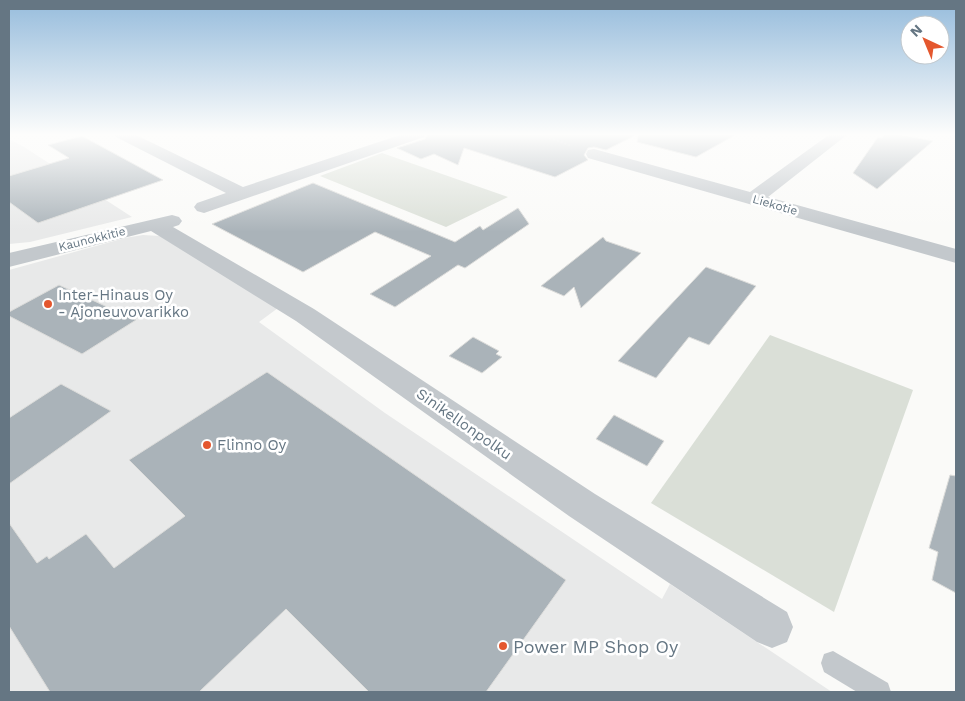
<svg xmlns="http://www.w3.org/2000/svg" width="965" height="701" viewBox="0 0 965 701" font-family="'Work Sans',sans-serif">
	<rect width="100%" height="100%" fill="#fafaf8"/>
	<!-- built -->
	<g fill="#e8e9e9">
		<path d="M9,139L24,147L132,217L30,242L9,244Z"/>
		<path d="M143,235L160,236L278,308L259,322L385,413L662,599L670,584L832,692H9V270L125,238Z"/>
	</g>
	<!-- green -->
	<g fill="#dadfd7">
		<path d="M382,153L508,197L446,227L320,176Z"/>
		<path d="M770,335L913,390L834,612L651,503Z"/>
	</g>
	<!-- building -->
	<g fill="#aab3b9" stroke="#dcdcda">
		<path d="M428,134H638L606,150L594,147L588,148L584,155L588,160L555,177L464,148L458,165L434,154L421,159L397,148L425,139Z"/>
		<path d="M638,134H737L696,157L637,142Z"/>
		<path d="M884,134H897L933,141L877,189L853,173L878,137L882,138Z"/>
		<path d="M82,136L163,180L38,223L9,202V176L69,158L48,145Z"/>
		<path d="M313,183L455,242L480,226L483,230L518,208L529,224L465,268L458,265L395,307L370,294L431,256L375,232L303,272L212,224Z"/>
		<path d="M603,237L606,241L641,253L581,308L574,287L564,296L541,286Z"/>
		<path d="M706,267L756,286L709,345L689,337L656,378L618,361Z"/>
		<path d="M59,285L136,320L82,354L9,316V312Z"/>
		<path d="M473,337L499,351L496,354L502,357L482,373L449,356Z"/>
		<path d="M267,372L566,580L486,692H369L286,609L199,692H50L9,626V523L37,563L47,556L49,559L86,534L114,568L185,516L129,460Z"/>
		<path d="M61,384L111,411L9,484V418Z"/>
		<path d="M614,415L664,441L647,466L596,439Z"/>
		<path d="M950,475L956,476V593L932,580L938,552L929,548Z"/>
	</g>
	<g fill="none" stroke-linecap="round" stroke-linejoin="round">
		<!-- path -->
		<path stroke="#bbbfc2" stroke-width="2" stroke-dasharray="2 2" stroke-linecap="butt" d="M538,134L572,146"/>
		<!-- lane -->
		<path fill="#c3c8cc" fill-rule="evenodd" d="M833,651L888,683L891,692H857L824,672L821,663L824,654Z"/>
		<!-- street -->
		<g fill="#c3c8cc" fill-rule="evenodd">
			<path d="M114,134H134L243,187L403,134H426L424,137L204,213L197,211L194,207L197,203L226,193L116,137Z"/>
			<path d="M830,134H848L768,197L956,249V263L588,158L586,154L588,150L594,149L750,192Z"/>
			<path d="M172,215L179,217L182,221L179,225L173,227L314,309L595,494L787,612L793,627L787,642L772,648L757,642L569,516L296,321L151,231L9,267V253Z"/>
		</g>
	</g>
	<!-- sky -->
	<linearGradient id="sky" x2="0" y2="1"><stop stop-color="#96bcdc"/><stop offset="0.58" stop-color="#fdfdfc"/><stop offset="1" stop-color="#fdfdfc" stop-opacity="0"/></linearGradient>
	<rect width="965" height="232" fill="url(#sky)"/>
	<!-- markers -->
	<g fill="#e4572e" stroke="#fff" stroke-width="2">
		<circle cx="48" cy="304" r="5"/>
		<circle cx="207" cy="445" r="5"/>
		<circle cx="503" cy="646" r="5"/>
	</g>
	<g text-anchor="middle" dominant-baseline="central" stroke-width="5" stroke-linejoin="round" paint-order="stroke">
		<!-- far-street labels -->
		<g font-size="12" fill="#657683" stroke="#fff">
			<text transform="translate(775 205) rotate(16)">Liekotie</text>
			<text transform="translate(92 239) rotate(-14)">Kaunokkitie</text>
		</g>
		<!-- poi labels -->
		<g font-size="15" fill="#657683" stroke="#fff" text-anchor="start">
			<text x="58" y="295">Inter-Hinaus Oy<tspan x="58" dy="17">- Ajoneuvovarikko</tspan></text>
			<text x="217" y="445">Flinno Oy</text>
		</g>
		<!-- street labels -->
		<g font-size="15" fill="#657683" stroke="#fff">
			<text transform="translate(464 424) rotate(35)">Sinikellonpolku</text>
		</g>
		<!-- near-poi labels -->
		<g font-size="18" fill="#657683" stroke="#fff" text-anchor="start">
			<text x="513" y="646">Power MP Shop Oy</text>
		</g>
	</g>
	<!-- border -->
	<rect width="965" height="701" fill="none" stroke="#657683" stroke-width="20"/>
	<!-- north arrow -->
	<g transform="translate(925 40) rotate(316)"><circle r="24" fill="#ffffff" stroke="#c1c8cd"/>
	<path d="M0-4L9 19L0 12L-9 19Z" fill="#e4572e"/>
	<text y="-8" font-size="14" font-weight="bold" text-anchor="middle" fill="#657683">N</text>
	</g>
</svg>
